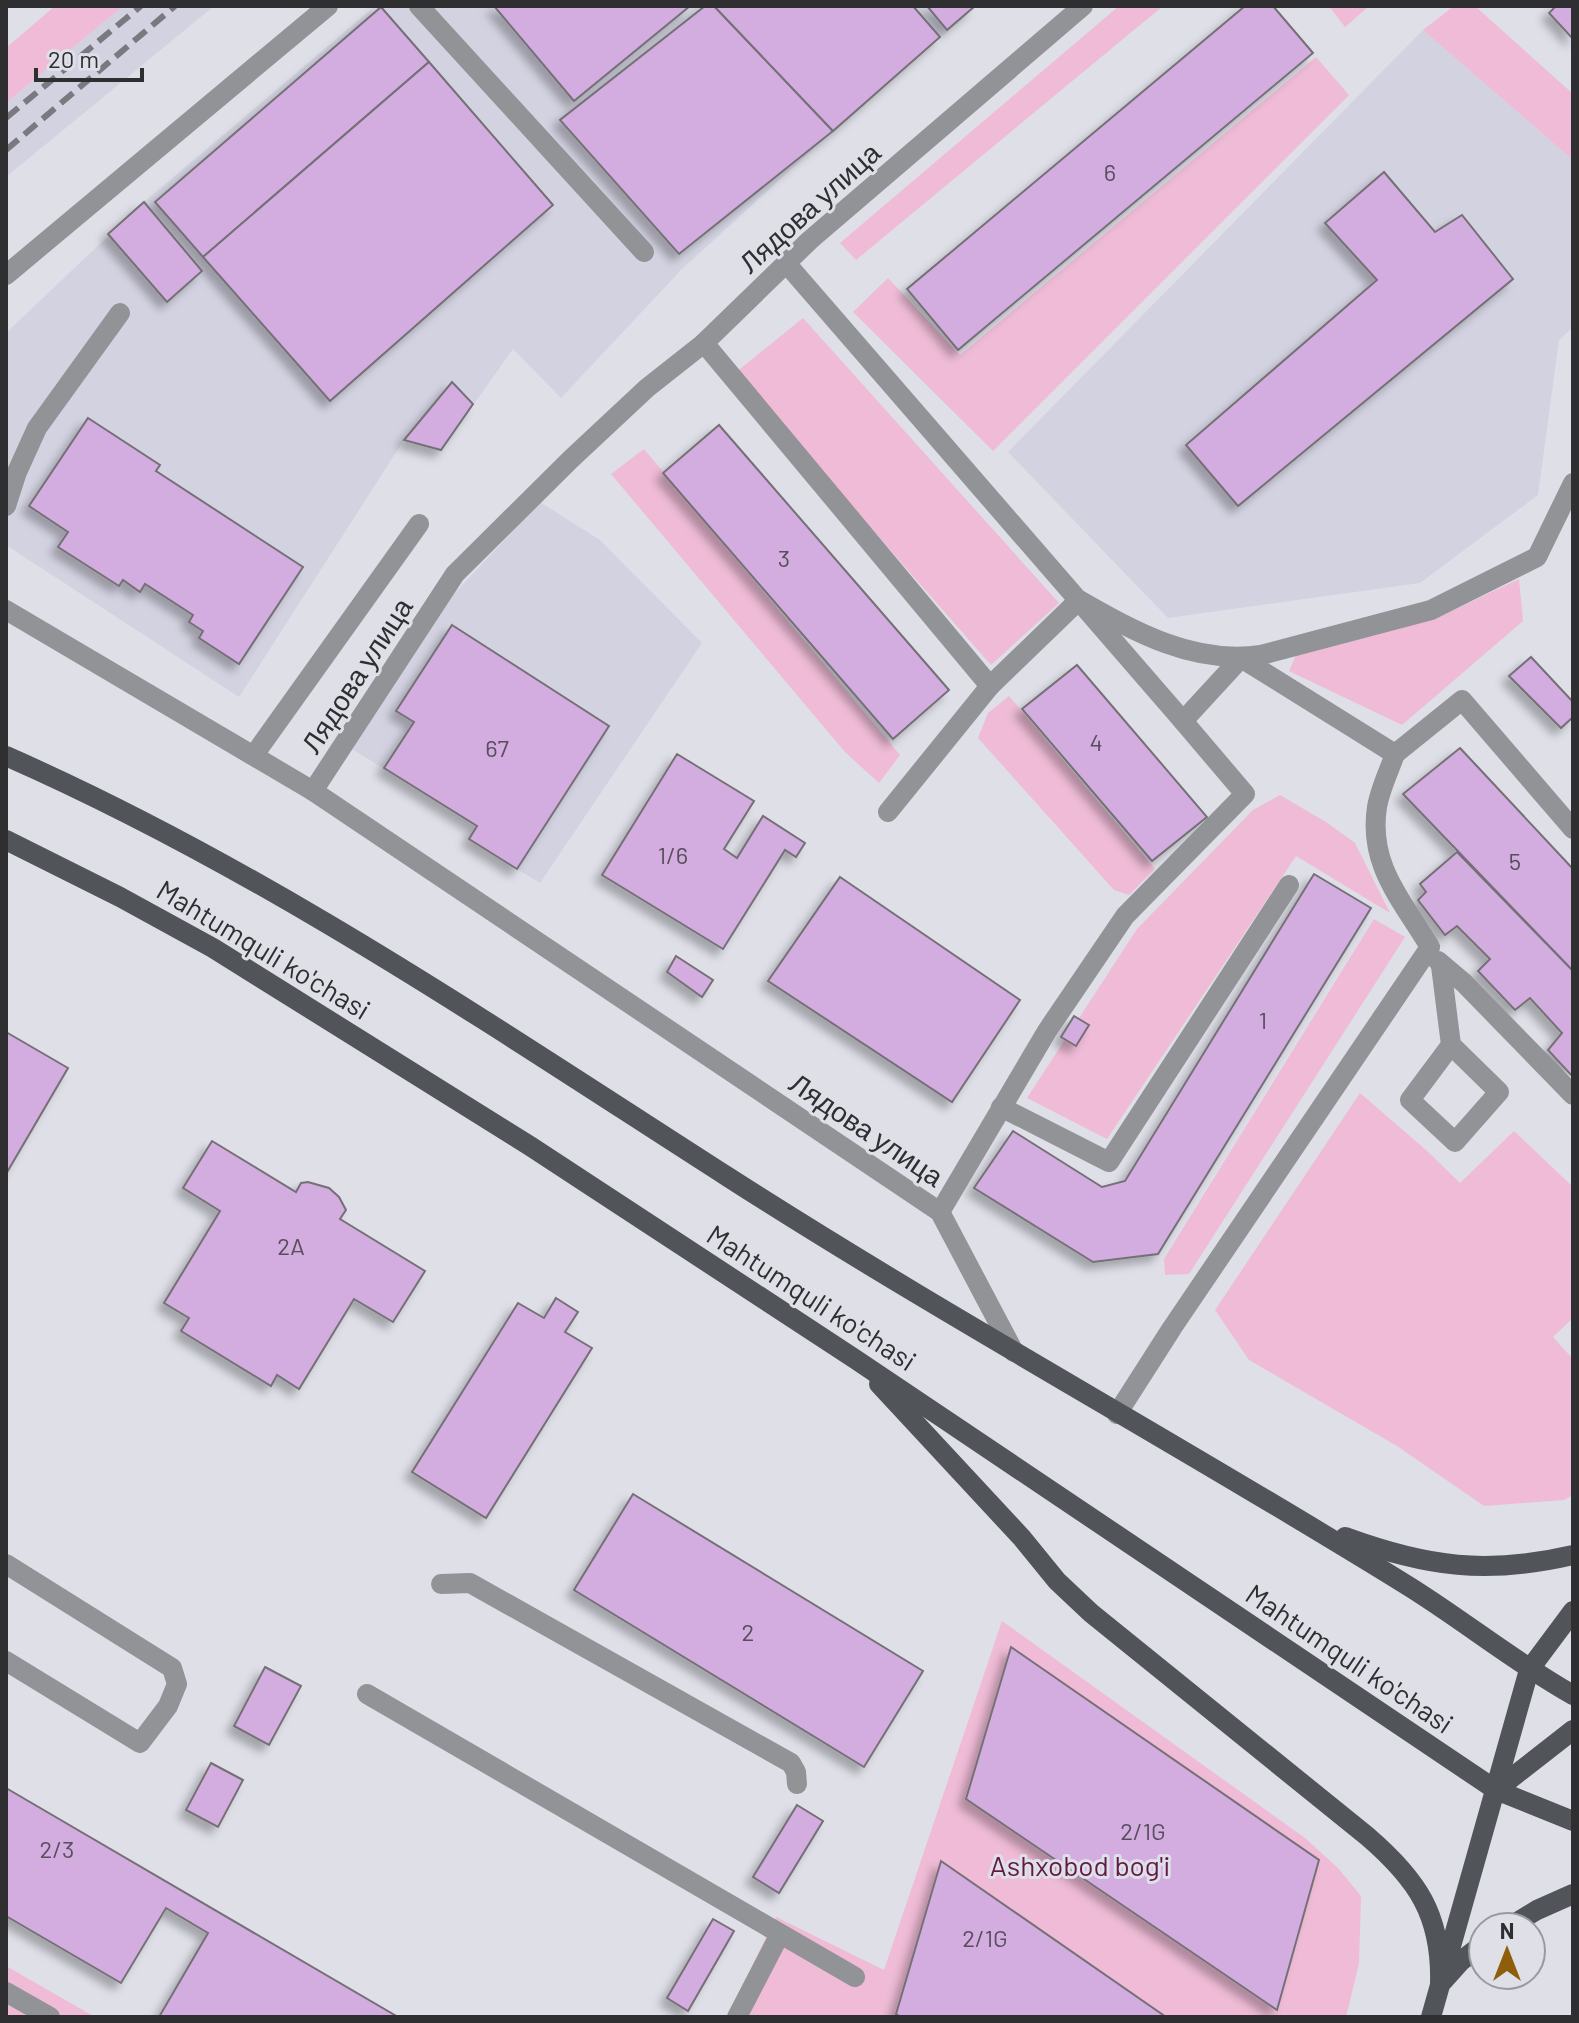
<svg xmlns="http://www.w3.org/2000/svg" width="1579" height="2023" viewBox="0 0 1579 2023" font-family="Barlow,sans-serif">
	<defs>
		<filter id="shadow"><feDropShadow dx="-7" dy="7" stdDeviation="4" flood-color="#0004"/></filter>
	</defs>
	<rect width="100%" height="100%" fill="#dfdfe8"/>
	<!-- built -->
	<g fill="#d3d2e1">
		<path d="M123,6H214L6,177V103Z"/>
		<path d="M375,6H977L833,131L681,270L561,398L513,349L441,450L404,440L239,697L6,545V333L144,202Z"/>
		<path d="M1423,30L1573,160V327L1559,340L1538,495L1420,583L1168,618L1008,452Z"/>
		<path d="M540,502L600,540L702,643L540,883L469,839L476,826L352,749L449,599Z"/>
	</g>
	<!-- green -->
	<g fill="#efbbd6">
		<path d="M55,6H123L6,103V48Z"/>
		<path d="M1119,6H1163L856,260L840,243Z"/>
		<path d="M1329,6H1369L1345,27Z"/>
		<path d="M1454,6H1475L1573,94V160L1423,30Z"/>
		<path d="M1316,57L1349,95L993,451L853,312L888,278L960,355Z"/>
		<path d="M803,318L1059,603L991,665L735,373Z"/>
		<path d="M644,449L900,755L879,783L845,752L611,474Z"/>
		<path d="M1519,579L1523,621L1402,725L1289,671L1297,653L1437,618Z"/>
		<path d="M1009,696L1155,869L1129,895L1114,890L978,738L988,713Z"/>
		<path d="M1280,795L1326,822L1355,843L1390,913L1296,856L1107,1139L1027,1098L1137,929L1253,810Z"/>
		<path d="M1374,919L1405,937L1189,1274L1165,1275L1164,1259Z"/>
		<path d="M1360,1093L1426,1150L1460,1183L1514,1131L1573,1187V1318L1553,1337L1573,1359V1495L1564,1500L1484,1506L1397,1446L1249,1360L1215,1310Z"/>
		<path d="M1002,1621L1305,1838L1338,1868L1361,1896L1359,1963L1346,2017H727L776,1917L884,1970Z"/>
		<path d="M6,1966L95,2017H6Z"/>
	</g>
	<!-- building -->
	<g fill="#d3ace0" stroke="#757076" stroke-width="2" filter="url(#shadow)">
		<path d="M494,6H690L574,101Z"/>
		<path d="M705,6H714L833,131L679,254L560,120Z"/>
		<path d="M714,6H913L940,37L833,131Z"/>
		<path d="M927,6H975L947,30Z"/>
		<path d="M1245,6H1273L1313,53L958,350L907,289Z"/>
		<path d="M1556,6H1573V39L1549,13Z"/>
		<path d="M381,7L429,62L203,257L155,202Z"/>
		<path d="M429,62L553,205L330,401L203,257Z"/>
		<path d="M1384,172L1435,232L1462,215L1513,279L1238,506L1186,445L1377,280L1325,223Z"/>
		<path d="M144,202L202,271L167,302L108,234Z"/>
		<path d="M452,382L473,404L441,450L404,440Z"/>
		<path d="M88,418L160,465L156,471L303,567L239,664L199,638L203,631L189,622L193,615L145,584L140,592L123,580L119,586L58,547L68,532L29,506Z"/>
		<path d="M719,425L949,690L893,739L663,473Z"/>
		<path d="M452,625L609,726L517,869L469,839L477,826L384,768L414,722L396,711Z"/>
		<path d="M1531,657L1573,702V717L1561,728L1509,676Z"/>
		<path d="M1077,665L1207,817L1152,861L1022,709Z"/>
		<path d="M1460,748L1573,869V971L1403,794Z"/>
		<path d="M677,754L754,801L724,849L737,858L763,816L805,843L796,857L785,850L723,949L602,875Z"/>
		<path d="M1457,852L1573,971V1077L1548,1050L1562,1033L1530,998L1515,1010L1478,971L1490,959L1457,926L1445,935L1418,900L1426,892L1420,884Z"/>
		<path d="M1314,874L1371,908L1158,1254L1093,1262L974,1188L1013,1131L1102,1187L1125,1181Z"/>
		<path d="M840,877L1020,1000L952,1102L768,981Z"/>
		<path d="M676,956L713,980L702,997L667,972Z"/>
		<path d="M1074,1016L1089,1025L1076,1046L1061,1037Z"/>
		<path d="M6,1032L68,1068L6,1174Z"/>
		<path d="M212,1141L296,1192L301,1183L308,1182L329,1188L339,1197L346,1210L340,1219L425,1271L393,1322L354,1299L299,1389L277,1375L271,1386L181,1331L189,1318L164,1303L220,1211L183,1188Z"/>
		<path d="M556,1298L578,1312L565,1332L592,1348L486,1518L412,1472L518,1303L544,1318Z"/>
		<path d="M633,1494L923,1671L864,1767L574,1590Z"/>
		<path d="M1011,1647L1319,1860L1277,2010L966,1799Z"/>
		<path d="M265,1667L301,1686L269,1745L234,1726Z"/>
		<path d="M211,1763L243,1780L218,1827L186,1810Z"/>
		<path d="M6,1788L398,2017H159L208,1933L166,1908L121,1983L6,1916Z"/>
		<path d="M797,1805L823,1821L779,1893L753,1877Z"/>
		<path d="M941,1861L1166,2017H901L896,2014Z"/>
		<path d="M713,1919L734,1931L688,2011L667,1998Z"/>
	</g>
	<g fill="none" stroke-linecap="round" stroke-linejoin="round">
		<!-- minor -->
		<g stroke="#919397" stroke-width="20">
			<path d="M419,6L644,252"/>
			<path d="M786,263L1183,721L1241,658L1395,754L1462,700L1573,829"/>
			<path d="M6,275L328,6"/>
			<path d="M704,343L990,686"/>
			<path d="M6,506L17,472L37,428L120,313"/>
			<path d="M6,610L313,791"/>
			<path d="M254,755L419,524"/>
			<path d="M888,812L990,686L1079,600C1135,632 1194,665 1261,655L1431,610L1537,557L1573,483"/>
			<path d="M1438,961L1464,983L1573,1095"/>
			<path d="M1441,966L1451,1045L1410,1100L1455,1142L1499,1092L1451,1045"/>
			<path d="M1001,1107L1109,1162L1289,885"/>
			<path d="M940,1212L1047,1031L1125,916L1245,794L1183,721"/>
			<path d="M1014,1352L940,1212L313,791L455,574L571,459L647,388L704,343L810,240L1083,6"/>
			<path d="M1117,1414L1172,1328L1430,947C1402,900 1368,865 1377,807C1380,789 1389,771 1395,754"/>
			<path d="M6,1564L172,1668L177,1684L168,1706L140,1743L6,1661"/>
			<path d="M441,1584L470,1583L791,1763L796,1772L797,1784"/>
			<path d="M367,1694L855,1977"/>
			<path d="M6,1992L50,2017"/>
			<path d="M737,2017L780,1934"/>
		</g>
		<!-- major -->
		<g stroke="#51555a" stroke-width="20">
			<path d="M6,756C261,868 494,1027 728,1177C949,1319 1181,1445 1405,1584C1462,1619 1514,1662 1573,1695"/>
			<path d="M6,840L120,897L213,948L530,1146L855,1359L1496,1790L1573,1821"/>
			<path d="M879,1384L1022,1538L1057,1581L1091,1613L1367,1836C1417,1879 1442,1915 1440,1984"/>
			<path d="M1345,1537C1427,1567 1487,1575 1573,1555"/>
			<path d="M1496,1790L1573,1730"/>
			<path d="M1509,1927L1537,1910L1573,1894"/>
			<path d="M1443,1981L1461,1961L1483,1944"/>
			<path d="M1431,2017L1529,1670L1573,1611"/>
		</g>
		<!-- rail -->
		<g stroke="#79797f" stroke-width="6" stroke-dasharray="16 8" stroke-linecap="butt">
			<path d="M6,118L141,6"/>
			<path d="M6,150L175,6"/>
		</g>
	</g>
	<g text-anchor="middle" dominant-baseline="central" stroke-width="6" stroke-linejoin="round" paint-order="stroke">
		<!-- number labels -->
		<g font-size="24" fill="#584e5e">
			<text x="1110" y="171">6</text>
			<text x="784" y="557">3</text>
			<text x="1096" y="741">4</text>
			<text x="497" y="747">67</text>
			<text x="673" y="854">1/6</text>
			<text x="1515" y="860">5</text>
			<text x="1263" y="1019">1</text>
			<text x="291" y="1245">2A</text>
			<text x="748" y="1631">2</text>
			<text x="1143" y="1830">2/1G</text>
			<text x="57" y="1848">2/3</text>
			<text x="985" y="1937">2/1G</text>
		</g>
		<!-- street labels -->
		<g font-size="28" fill="#2f2f32" stroke="#dfdfe8">
			<text transform="translate(809 207) rotate(-42)">Лядова улица</text>
			<text transform="translate(356 675) rotate(-57)">Лядова улица</text>
			<text transform="translate(264 949) rotate(31)">Mahtumquli ko'chasi</text>
			<text transform="translate(867 1129) rotate(34)">Лядова улица</text>
			<text transform="translate(812 1297) rotate(33)">Mahtumquli ko'chasi</text>
			<text transform="translate(1350 1658) rotate(34)">Mahtumquli ko'chasi</text>
		</g>
		<!-- park labels -->
		<g font-size="28" fill="#611a46" stroke="#dfdfe8">
			<text x="1080" y="1865">Ashxobod bog'i</text>
		</g>
	</g>
	<!-- border -->
	<rect width="1579" height="2023" fill="none" stroke="#2f2f32" stroke-width="16"/>
	<!-- north arrow -->
	<g transform="translate(1507 1951)"><circle r="38" fill="#dfdfe8" stroke="#99999f" stroke-width="2"/>
	<path d="M0-6L14 30L0 20L-14 30Z" fill="#8f5e0b"/>
	<text y="-12" font-size="22" font-weight="bold" text-anchor="middle" fill="#2f2f32">N</text>
	</g>
	<!-- scale -->
	<path d="M36 68v12h106v-12" fill="none" stroke="#2f2f32" stroke-width="4"/>
	<text x="48" y="68" font-size="24" fill="#2f2f32" stroke="#dfdfe8" stroke-width="6" paint-order="stroke">20 m</text>
</svg>
